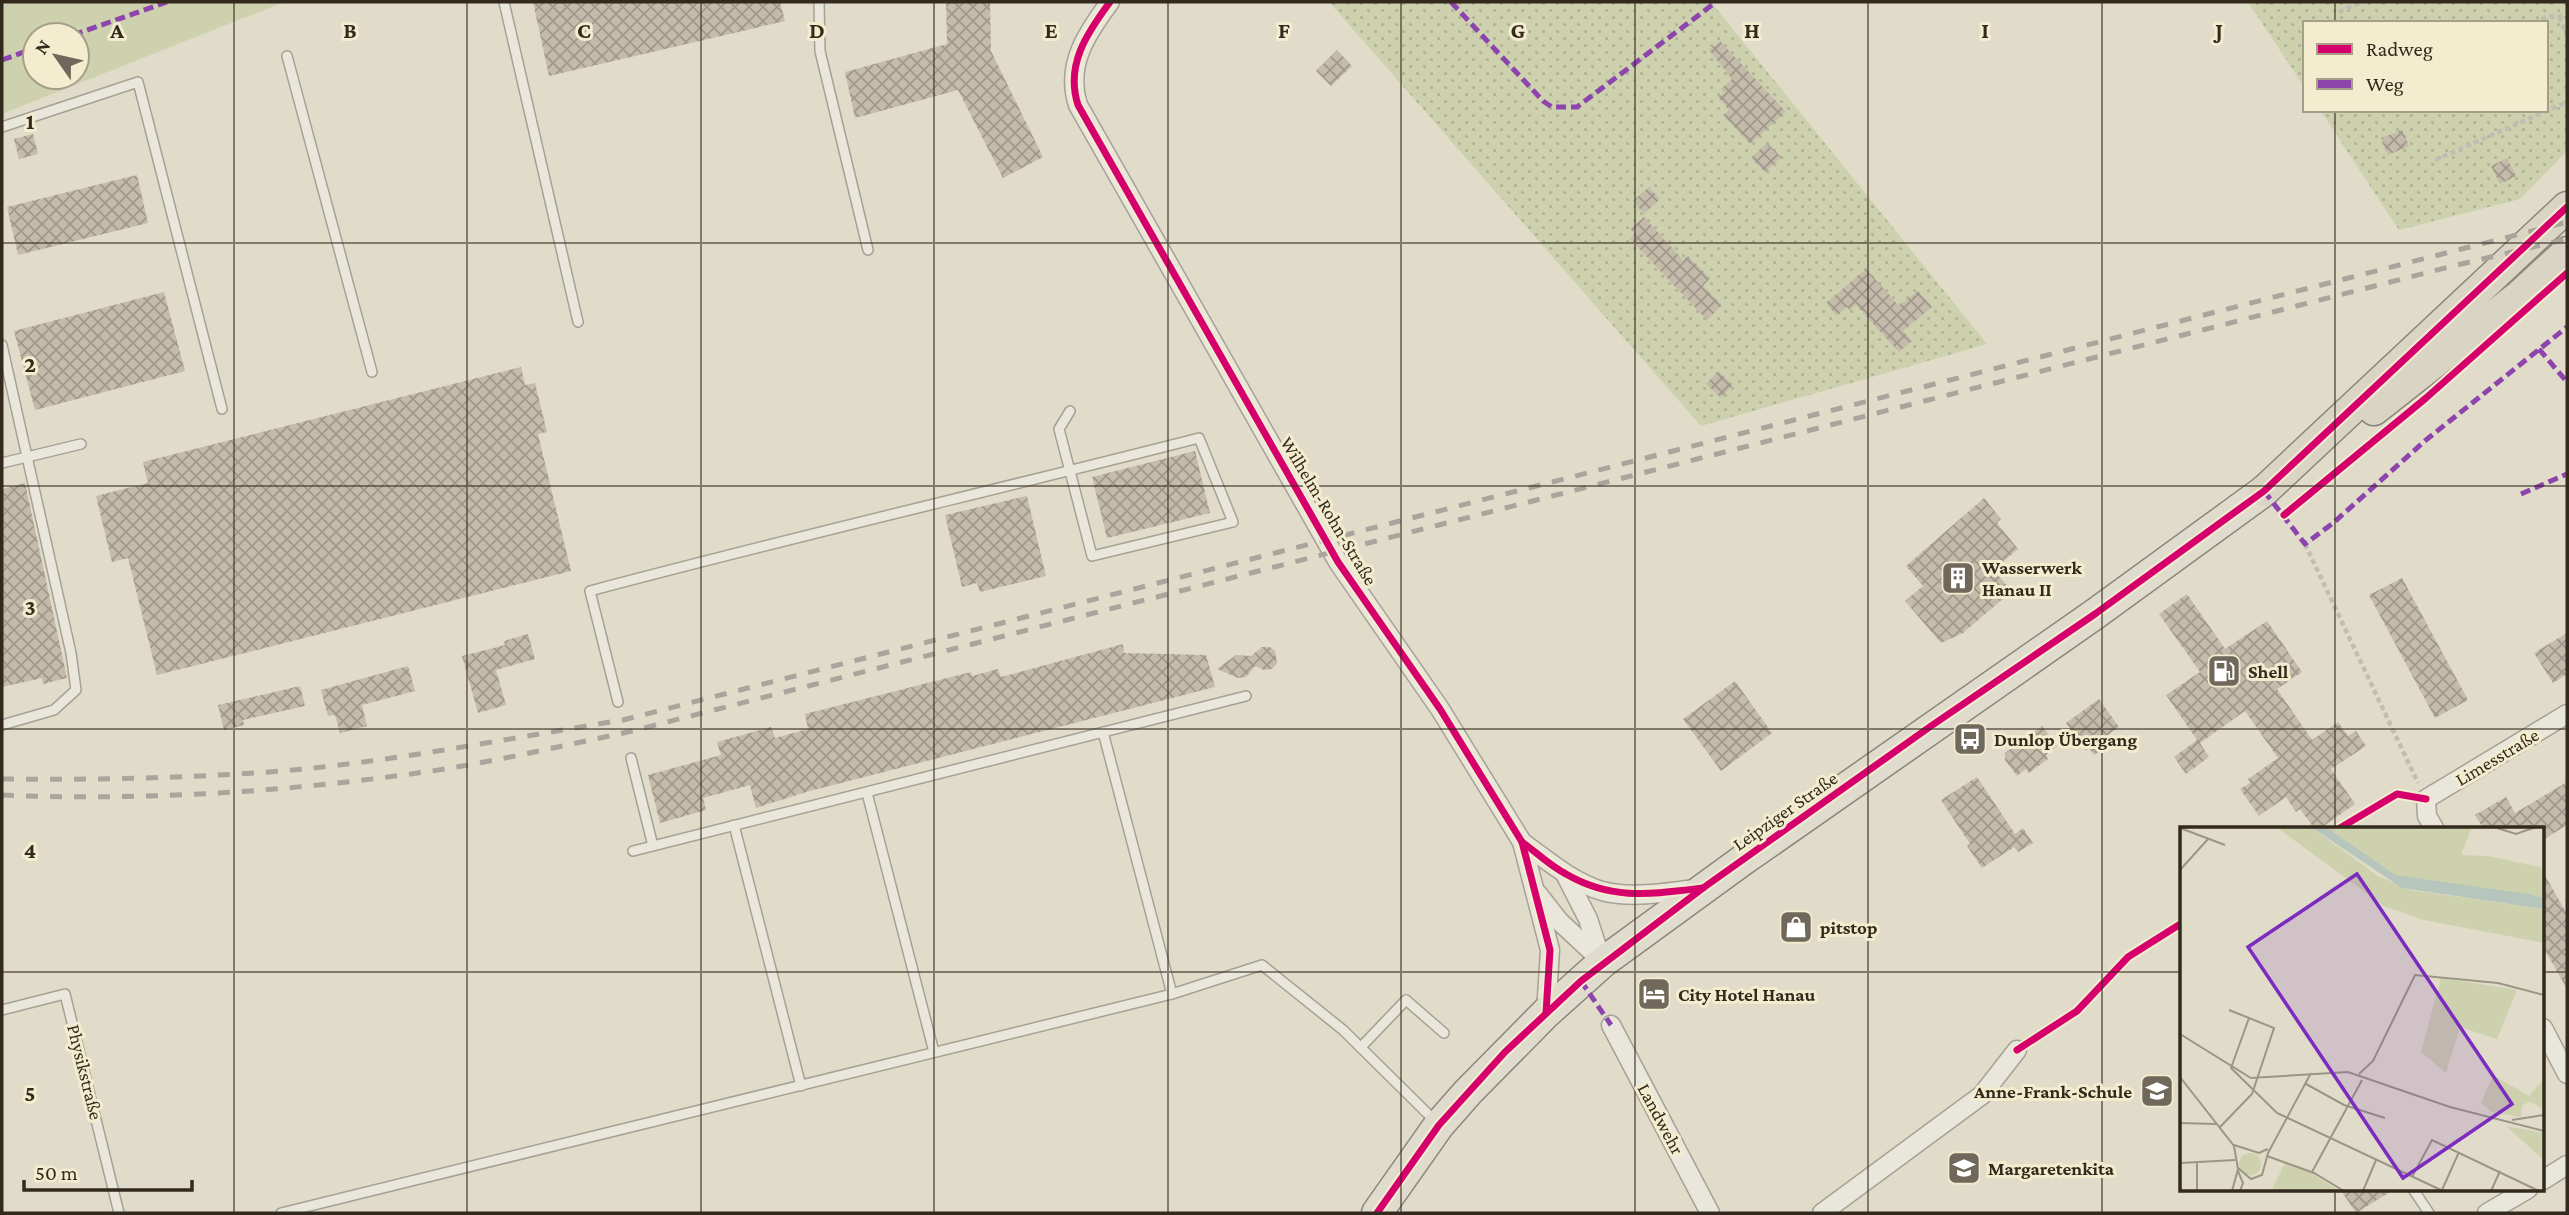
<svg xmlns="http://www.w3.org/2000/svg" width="2569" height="1215" viewBox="0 0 2569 1215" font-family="'Crimson Pro',serif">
	<defs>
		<pattern id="park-dots" width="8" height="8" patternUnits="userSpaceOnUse" patternTransform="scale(1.75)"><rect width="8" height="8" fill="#cdd1ad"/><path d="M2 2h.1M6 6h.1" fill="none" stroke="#b0b494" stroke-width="1.8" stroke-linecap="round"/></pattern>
		<pattern id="building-cross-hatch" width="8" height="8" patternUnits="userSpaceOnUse" patternTransform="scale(1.75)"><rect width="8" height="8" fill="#c4bbab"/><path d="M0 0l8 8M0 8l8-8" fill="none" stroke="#a0988b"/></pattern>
	</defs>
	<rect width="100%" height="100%" fill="#e1dcca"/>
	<!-- grass -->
	<path fill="#cdd1ad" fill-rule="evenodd" d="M2,2H284L2,114ZM35,35H77V77H35Z"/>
	<!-- park -->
	<g fill="url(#park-dots)">
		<path d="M1329,2H1711L1987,344L1701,426Z"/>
		<path d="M2248,2H2567V151L2520,199L2399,230L2320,110H2546V23H2305V88Z"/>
	</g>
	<!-- building -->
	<g fill="url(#building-cross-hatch)">
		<path d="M533,2H780L785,21L549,76Z"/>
		<path d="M946,2H990L991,51L1043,157L1003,178L958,90L855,118L845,72L947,44Z"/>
		<path d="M1720,41L1786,112L1750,144L1723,115L1729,110L1718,97L1724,93L1721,89L1732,79L1709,50Z"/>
		<path d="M1337,50L1352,66L1331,86L1316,71Z"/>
		<path d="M2402,130L2409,146L2388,155L2381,138Z"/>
		<path d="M33,134L38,154L19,159L14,139Z"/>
		<path d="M1767,143L1781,157L1765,172L1751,158Z"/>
		<path d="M2507,158L2516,176L2500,184L2491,166Z"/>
		<path d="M137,175L148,223L18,255L7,207Z"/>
		<path d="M1649,187L1660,199L1644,214L1633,201Z"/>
		<path d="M1644,217L1683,260L1688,256L1710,278L1703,286L1722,305L1707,320L1630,239L1636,234L1630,229Z"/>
		<path d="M1866,269L1899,306L1918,291L1932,307L1903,331L1912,341L1899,352L1856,305L1850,310L1847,307L1837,316L1826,303Z"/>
		<path d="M164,292L185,371L35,410L14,331Z"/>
		<path d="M521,367L525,385L535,383L547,432L538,434L571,571L157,675L128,558L112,562L96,496L148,483L143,462Z"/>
		<path d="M1718,371L1733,385L1721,398L1706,384Z"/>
		<path d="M1195,451L1210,513L1107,538L1092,477Z"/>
		<path d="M25,483L67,678L43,684L42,678L2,687V489Z"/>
		<path d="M1027,496L1046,576L980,592L977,583L962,587L945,515Z"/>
		<path d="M1984,498L2001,519L1997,523L2018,549L1993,570L2012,591L1963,633L1941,643L1905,601L1923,586L1906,566Z"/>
		<path d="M2402,578L2468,700L2435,718L2369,595Z"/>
		<path d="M2187,594L2225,649L2267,621L2302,672L2277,689L2312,740L2338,722L2348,736L2356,731L2366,746L2331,769L2355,804L2321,828H2314L2300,809L2296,812L2286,797L2259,816L2240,789L2250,783L2248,779L2278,758L2245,711L2200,743L2209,757L2186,774L2174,757L2197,740L2166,695L2200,672L2159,614Z"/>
		<path d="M2567,633V674L2553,683L2534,653Z"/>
		<path d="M528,634L535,659L496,670L506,705L478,713L462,656L505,645L504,641Z"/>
		<path d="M1123,644L1124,653L1206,655L1215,687L806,792L756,808L750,785L703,798L706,810L660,823L648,775L721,755L717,742L771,727L775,738L808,729L805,714L971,672L972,676L998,669L1001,677Z"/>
		<path d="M1262,647H1270L1275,651L1277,663L1272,669L1264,670L1255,666L1246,677L1238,678L1217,669L1236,655L1251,656Z"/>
		<path d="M408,666L415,691L362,705L367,726L340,733L335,715L328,716L321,690Z"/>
		<path d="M1735,681L1772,733L1721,771L1683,719Z"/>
		<path d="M300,686L305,706L243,720L244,725L224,730L218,705Z"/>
		<path d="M2099,699L2119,727L2105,737L2110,744L2094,755L2089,748L2086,751L2066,723Z"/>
		<path d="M2042,726L2057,746L2046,755L2048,759L2029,773L2026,769L2017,776L2005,760V753Z"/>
		<path d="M1977,777L2015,834L2023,828L2033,843L2018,852L2014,847L1982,868L1967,846L1970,844L1941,800Z"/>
		<path d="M2567,782V825L2543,840V828H2483L2475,815L2506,797L2515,813Z"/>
		<path d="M2543,872L2567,914V989L2543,947Z"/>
		<path d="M2340,1189H2395L2356,1213Z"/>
	</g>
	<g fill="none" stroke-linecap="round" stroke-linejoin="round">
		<defs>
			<g id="service">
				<path d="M504,2L578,322"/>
				<path d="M819,2L820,51L868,250"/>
				<path d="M287,56L372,372"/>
				<path d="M2,127L138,82L222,409"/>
				<path d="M2,345L71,653L76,690L54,710L2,725"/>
				<path d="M2,463L81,444"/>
				<path d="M618,702L590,591C792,537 996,490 1199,438L1233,522L1092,556L1059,429L1070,411"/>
				<path d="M631,758L653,846"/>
				<path d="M867,793L934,1052"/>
				<path d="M734,825L801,1086"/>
				<path d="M633,851L1246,696"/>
				<path d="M1172,994L1262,965L1343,1030L1435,1121"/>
				<path d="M2,1010L65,994L119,1213"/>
				<path d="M1361,1047L1406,1000L1444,1033"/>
				<path d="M2413,1189L2429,1213"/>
				<path d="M281,1213L1172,994L1103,732"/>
			</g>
			<g id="minor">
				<path d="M1110,2C1087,33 1065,65 1078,105L1338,562L1440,709L1522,842L1550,950L1546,1013"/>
				<path d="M2434,828L2427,816L2426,799L2567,714"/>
				<path d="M1522,842C1547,860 1572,882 1602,891C1632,899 1666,892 1696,889"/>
				<path d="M1565,874L1588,919L1601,959"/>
				<path d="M1538,894L1559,921L1603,962"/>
				<path d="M1611,1025L1710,1213"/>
				<path d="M2543,1028L2567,1074"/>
				<path d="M2543,1180L2567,1165"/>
				<path d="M1822,1213L1982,1095L2017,1050"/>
				<path d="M2487,1213L2528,1189"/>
			</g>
			<path id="primary" d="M1377,1213L1439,1125L1468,1092L1546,1013L1603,962L1743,860L2095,614L2264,491"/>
			<g id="trunk">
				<path d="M2374,410L2519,296L2567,252"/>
				<path d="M2264,491L2567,207"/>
			</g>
		</defs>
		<!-- service casing -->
		<use href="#service" stroke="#a6a194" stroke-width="12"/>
		<!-- minor casing -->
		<use href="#minor" stroke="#a6a194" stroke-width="21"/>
		<!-- primary casing -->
		<use href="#primary" stroke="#8b867a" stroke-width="33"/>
		<!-- trunk casing -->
		<use href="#trunk" stroke="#8b867a" stroke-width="33"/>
		<!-- path -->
		<g stroke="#c2bdb2" stroke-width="4.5" stroke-dasharray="5 3.5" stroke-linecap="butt">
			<path d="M2339,12L2362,2"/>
			<path d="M2559,17L2567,36"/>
			<path d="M2534,23L2549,16L2559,17L2567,13"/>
			<path d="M2435,160L2567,102"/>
			<path d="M2305,544L2418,783"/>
		</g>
		<!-- service -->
		<use href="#service" stroke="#e9e6db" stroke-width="9"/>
		<!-- minor -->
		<use href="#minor" stroke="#e9e6db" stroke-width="18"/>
		<!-- primary -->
		<use href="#primary" stroke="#e0dccd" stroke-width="30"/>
		<!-- trunk -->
		<use href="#trunk" stroke="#dad4c4" stroke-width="30"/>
		<!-- rail -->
		<g stroke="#a8a59c" stroke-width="5" stroke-dasharray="12 12" stroke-linecap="butt">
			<path d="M2,779C96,780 189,778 282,771C397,761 510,738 623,720L2567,222"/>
			<path d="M2,795C143,801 285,792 425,772C493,762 561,746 628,732L2457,265L2567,239"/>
		</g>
		<!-- quiet -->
		<g stroke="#8e44ad" stroke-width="5" stroke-dasharray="10 5" stroke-linecap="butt">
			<path d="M1451,2L1543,101L1552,107H1577L1716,2"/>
			<path d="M73,35L167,2"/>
			<path d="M2,60L35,48"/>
			<path d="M2539,349L2567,382"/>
			<path d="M2264,491L2305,544L2332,524L2426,440L2567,327"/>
			<path d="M2521,494L2567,474"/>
			<path d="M1581,981L1611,1025"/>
		</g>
		<defs>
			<g id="cycleway">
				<path d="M1110,2C1087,33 1065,65 1078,105L1338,562L1440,709L1522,842L1550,950L1546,1013"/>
				<path d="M2284,515L2426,398L2567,273"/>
				<path d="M2340,828L2397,794L2426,799"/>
				<path d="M1522,842C1536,852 1550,866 1566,874C1612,901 1652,894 1703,888"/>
				<path d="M2017,1050L2077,1011L2128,957L2182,923"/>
				<path d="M1377,1213L1439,1125L1505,1052L1581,981L1703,888L1931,726L2095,614L2264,491L2567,207"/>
			</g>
		</defs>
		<!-- cycleway casing -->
		<use href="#cycleway" stroke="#f3eccf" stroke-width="11"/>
		<!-- cycleway -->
		<use href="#cycleway" stroke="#d6006c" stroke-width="7"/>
	</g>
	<!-- grid -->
	<path fill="none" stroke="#332a1d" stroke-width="2" stroke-opacity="0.55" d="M234,2V1213M467,2V1213M701,2V1213M934,2V1213M1168,2V1213M1401,2V1213M1635,2V1213M1868,2V1213M2102,2V1213M2335,2V23M2335,110V828M2,243H2567M2,486H2567M2,729H2567M2,972H2182M2543,972H2567M2335,1189V1213"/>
	<!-- icons -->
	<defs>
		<symbol id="building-square" viewBox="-11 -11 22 22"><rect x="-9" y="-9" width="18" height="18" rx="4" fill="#70685a" stroke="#f3eccf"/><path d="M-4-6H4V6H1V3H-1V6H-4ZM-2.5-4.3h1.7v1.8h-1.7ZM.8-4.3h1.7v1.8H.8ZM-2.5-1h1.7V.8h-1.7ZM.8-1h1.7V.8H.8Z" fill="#fff"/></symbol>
		<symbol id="fuel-square" viewBox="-11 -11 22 22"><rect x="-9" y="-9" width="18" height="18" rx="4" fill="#70685a" stroke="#f3eccf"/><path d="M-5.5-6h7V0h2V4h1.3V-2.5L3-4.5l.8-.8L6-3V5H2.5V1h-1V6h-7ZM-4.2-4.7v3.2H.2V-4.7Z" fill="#fff"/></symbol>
		<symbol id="bus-square" viewBox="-11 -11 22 22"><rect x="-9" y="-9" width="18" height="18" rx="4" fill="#70685a" stroke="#f3eccf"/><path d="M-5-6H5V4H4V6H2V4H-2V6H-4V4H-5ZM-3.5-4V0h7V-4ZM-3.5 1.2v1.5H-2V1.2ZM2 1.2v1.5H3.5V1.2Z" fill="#fff"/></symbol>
		<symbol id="shop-square" viewBox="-11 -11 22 22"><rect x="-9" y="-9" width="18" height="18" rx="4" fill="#70685a" stroke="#f3eccf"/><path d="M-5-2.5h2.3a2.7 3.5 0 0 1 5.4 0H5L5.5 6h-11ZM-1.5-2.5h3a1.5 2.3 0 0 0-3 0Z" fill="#fff"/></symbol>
		<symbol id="hotel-square" viewBox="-11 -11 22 22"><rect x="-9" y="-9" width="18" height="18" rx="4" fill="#70685a" stroke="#f3eccf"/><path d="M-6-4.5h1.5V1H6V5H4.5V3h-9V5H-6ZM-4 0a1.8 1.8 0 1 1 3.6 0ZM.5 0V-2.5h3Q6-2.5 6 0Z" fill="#fff"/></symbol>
		<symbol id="school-square" viewBox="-11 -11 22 22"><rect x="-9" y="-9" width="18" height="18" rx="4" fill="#70685a" stroke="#f3eccf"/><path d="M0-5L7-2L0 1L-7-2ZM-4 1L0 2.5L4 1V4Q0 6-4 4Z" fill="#fff"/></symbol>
	</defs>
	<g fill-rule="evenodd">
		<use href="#building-square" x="1939" y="559" width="38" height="38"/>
		<use href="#fuel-square" x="2205" y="652" width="38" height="38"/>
		<use href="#bus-square" x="1951" y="720" width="38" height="38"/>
		<use href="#shop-square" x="1777" y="908" width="38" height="38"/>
		<use href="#hotel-square" x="1635" y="975" width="38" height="38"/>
		<use href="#school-square" x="2138" y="1072" width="38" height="38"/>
		<use href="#school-square" x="1945" y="1149" width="38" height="38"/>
	</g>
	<g text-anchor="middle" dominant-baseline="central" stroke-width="6" stroke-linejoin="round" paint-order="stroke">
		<!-- street labels -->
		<g font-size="19" fill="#332a1d" stroke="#f3eccf">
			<text transform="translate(1329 511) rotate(59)">Wilhelm-Rohn-Straße</text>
			<text transform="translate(2497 757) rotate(-31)">Limesstraße</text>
			<text transform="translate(1785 811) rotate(-35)">Leipziger Straße</text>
			<text transform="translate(85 1072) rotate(76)">Physikstraße</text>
			<text transform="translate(1661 1119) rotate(62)">Landwehr</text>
		</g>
		<!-- poi labels -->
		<g font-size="19" font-weight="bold" fill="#332a1d" stroke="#f3eccf" text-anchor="start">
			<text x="1982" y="567">Wasserwerk<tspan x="1982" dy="22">Hanau II</tspan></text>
			<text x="2248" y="671">Shell</text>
			<text x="1994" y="739">Dunlop Übergang</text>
			<text x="1820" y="927">pitstop</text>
			<text x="1678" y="994">City Hotel Hanau</text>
			<text x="2132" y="1091" text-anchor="end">Anne-Frank-Schule</text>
			<text x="1988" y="1168">Margaretenkita</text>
		</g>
	</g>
	<!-- overview -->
	<g transform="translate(2180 827)">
		<rect width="364" height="364" fill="#e1dcca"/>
		<path d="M96,0H131L198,49L230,63L364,82V116L244,93L204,79ZM326,299L364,306V333L356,326ZM59 337a11 11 0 1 1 22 0a11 11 0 1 1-22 0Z" fill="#cdd1ad"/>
		<path d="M146,0H292L281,28L308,29L364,41V71L231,54L208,45ZM261,151L337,163L317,212L280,200L266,246L241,225ZM313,248L349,269L364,252V283L350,274L342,279L341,290L311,285L301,276ZM105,336L131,346L160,364H91Z" fill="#cdd1ad"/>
		<path d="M131,0H146L215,48L348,67L364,71V82L222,61Z" fill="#b6c6bd"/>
		<path fill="none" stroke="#9b9585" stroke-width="2" d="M314,0L336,7L356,0M0,1L45,18M0,43L28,12M69,191L51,241L97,286L263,364M0,207L71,251L168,245L270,280M179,247L193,234L235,148L318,156L364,168M0,250L54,319L58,342L52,364M126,257L164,278L205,291M270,280L364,304M332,293L364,288M0,296L36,297M40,300L72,267L94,201L49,183M54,318L79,326L88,322M87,329L134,346L164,364M0,336L55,333M58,341L71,352L82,348L88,326L131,246M58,344L63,356L60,364M132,345L182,253M232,350L252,313L359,364M262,363L279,325M17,364V336M183,364L196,333M311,364L320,344"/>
		<path fill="#7b2cbf" fill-opacity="0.15" stroke="#7b2cbf" stroke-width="3.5" d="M177,47L332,277L223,351L68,120Z"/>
		<rect width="364" height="364" fill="none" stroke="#332a1d" stroke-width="3.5"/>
	</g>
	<g font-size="23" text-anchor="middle" font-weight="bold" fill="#332a1d" stroke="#f3eccf" stroke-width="6" stroke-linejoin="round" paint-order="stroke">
		<text x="117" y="38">A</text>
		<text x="350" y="38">B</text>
		<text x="584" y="38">C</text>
		<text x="817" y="38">D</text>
		<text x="1051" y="38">E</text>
		<text x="1284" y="38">F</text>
		<text x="1518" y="38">G</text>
		<text x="1752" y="38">H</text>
		<text x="1985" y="38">I</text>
		<text x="2219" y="38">J</text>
		<text x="30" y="129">1</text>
		<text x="30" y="372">2</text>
		<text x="30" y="615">3</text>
		<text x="30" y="858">4</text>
		<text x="30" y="1101">5</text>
	</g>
	<!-- border -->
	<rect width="2569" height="1215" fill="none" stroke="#332a1d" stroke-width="7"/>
	<!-- legend -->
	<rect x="2303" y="21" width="245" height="91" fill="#f3eccf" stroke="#a69e88" stroke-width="2"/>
	<rect x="2317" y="44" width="35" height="10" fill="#d6006c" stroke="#a69e88" stroke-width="2"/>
	<text x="2366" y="56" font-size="21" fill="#332a1d">Radweg</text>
	<rect x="2317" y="79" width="35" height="10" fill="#8e44ad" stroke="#a69e88" stroke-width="2"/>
	<text x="2366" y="91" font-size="21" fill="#332a1d">Weg</text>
	<!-- north arrow -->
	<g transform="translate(56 56) rotate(304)"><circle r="33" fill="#f3eccf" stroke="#a69e88" stroke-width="2"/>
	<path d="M0-5L12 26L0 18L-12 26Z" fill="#70685a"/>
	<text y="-10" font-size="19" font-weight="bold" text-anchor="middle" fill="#332a1d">N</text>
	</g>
	<!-- scale -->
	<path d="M24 1180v10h168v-10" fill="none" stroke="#332a1d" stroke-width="3.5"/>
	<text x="35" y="1180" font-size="21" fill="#332a1d" stroke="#f3eccf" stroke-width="5" paint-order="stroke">50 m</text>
</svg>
